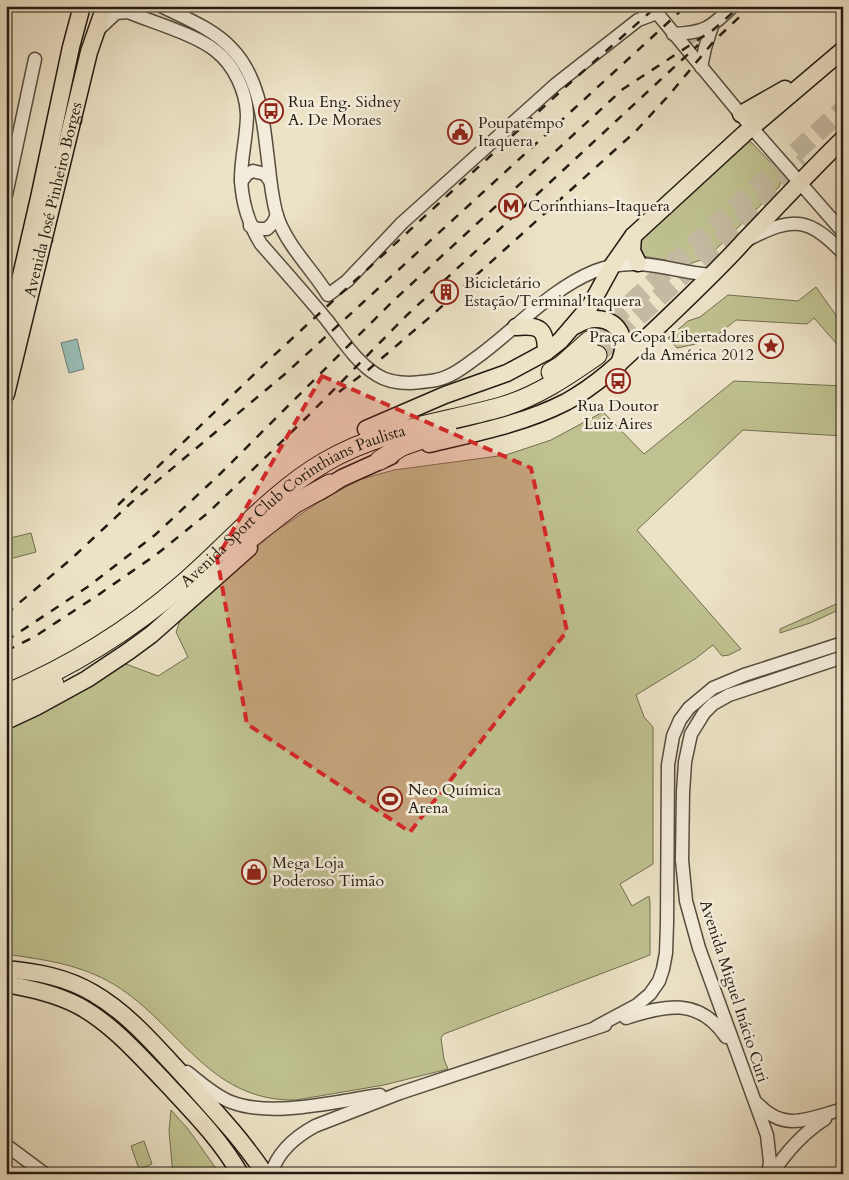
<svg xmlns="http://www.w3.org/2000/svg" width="849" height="1180" viewBox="0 0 849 1180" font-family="Cardo,serif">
	<rect width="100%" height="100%" fill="#ece2c6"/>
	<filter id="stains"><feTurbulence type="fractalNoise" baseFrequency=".004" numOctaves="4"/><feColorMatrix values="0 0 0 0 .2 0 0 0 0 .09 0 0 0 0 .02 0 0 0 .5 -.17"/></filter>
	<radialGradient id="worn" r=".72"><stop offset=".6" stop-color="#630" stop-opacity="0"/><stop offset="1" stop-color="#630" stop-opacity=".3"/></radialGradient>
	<!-- green -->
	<g fill="#bfc190" stroke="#716e50">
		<path d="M747,141L752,143L780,172L782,179L779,187L707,258L689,264L643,256L637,243Z"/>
		<path d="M816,287L843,325V351L814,318L807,324L736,320L710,341L677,348L668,338L688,321L700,317L728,295L798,301Z"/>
		<path d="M734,381L843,386V436L743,430L637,530L741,649L729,655L722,656L713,645L695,659L636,695L644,717L653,727V864L620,884L632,906L649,896L650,902V955L444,1034L441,1038L444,1059L448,1069L384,1085L296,1100C206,1102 177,1019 108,981C74,963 44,960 6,954V731L126,664L158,676L188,657L176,632L183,613L273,533L319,502L358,480L394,470L506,455L551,440L603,412L644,454Z"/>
		<path d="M31,533L36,552L6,560V539Z"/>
		<path d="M843,601V608L810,623L780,633V629Z"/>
		<path d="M171,1110L188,1129L220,1174H173L169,1131Z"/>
		<path d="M144,1141L152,1164L139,1169L131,1146Z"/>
	</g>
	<!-- water -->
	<path fill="#99bdb6" stroke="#6a7c74" d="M77,339L84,369L69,373L61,343Z"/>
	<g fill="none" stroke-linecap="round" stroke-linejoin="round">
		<!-- minor-tunnel -->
		<path stroke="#c4baa2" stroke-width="12" stroke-dasharray="12 6" stroke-linecap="butt" d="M691,33L690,41L697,50H701L705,48"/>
		<!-- highway-tunnel -->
		<g stroke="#c4baa2" stroke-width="19" stroke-dasharray="19 9" stroke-linecap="butt">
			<path d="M589,341L843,109"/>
			<path d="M597,355L805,162"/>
		</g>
		<defs>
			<g id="minor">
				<path d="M161,6C185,18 214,29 232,49C258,76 263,116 267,152C270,174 271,198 278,219C289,248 312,269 328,295L347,281L402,223L555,85L638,20L657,13L752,128L843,232"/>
				<path d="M98,30L116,13L128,12C152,22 197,35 216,51C234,65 246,91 247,114C247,136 241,157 241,179C242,203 249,225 261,244C283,269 305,294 326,319C341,338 356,362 377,375C386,381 399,383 410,383C418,382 428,382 436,380C451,377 464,367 476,358C515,330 550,289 595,271C637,255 669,271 711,275"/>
				<path d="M673,34C705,33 710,28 733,6"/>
				<path d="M701,67L705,48L712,26"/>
				<path d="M241,182L247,174L253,171L265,174L270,181"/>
				<path d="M6,195L35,59"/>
				<path d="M250,226L258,229H267L273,223L277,215"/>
				<path d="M751,238C794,216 809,218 843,253"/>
				<path d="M626,1018C665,1005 699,997 726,1037"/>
				<path d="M596,1027L637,1005L650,994L659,981L663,969L666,953L667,923L668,765L673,736L680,720L689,708L713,688L744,675L843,643"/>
				<path d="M187,1072C200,1082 215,1096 231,1102C272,1118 337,1101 380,1095"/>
				<path d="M758,1104C785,1133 810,1118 843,1109"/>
				<path d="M6,1145L45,1174"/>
				<path d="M271,1174C278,1151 295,1137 315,1126L400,1093L605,1025"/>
				<path d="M768,1174L770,1162L767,1135L699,948L686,901L682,860L683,792L685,762L691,734L704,713L713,704L729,695L843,657"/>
				<path d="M772,1174C786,1152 803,1133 825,1119"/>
			</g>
			<g id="major">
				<path d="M741,114L785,89"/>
				<path d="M633,236L632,251L638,263"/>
				<path d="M575,326C594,313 621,318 623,344C624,351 621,358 619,364"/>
				<path d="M516,327C539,325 546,328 546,352"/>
				<path d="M6,341L39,198L71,47L82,6"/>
				<path id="s1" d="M6,394L89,52L105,6"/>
				<path d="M366,429L445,395L507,373L546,352L560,341L590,306L612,266L633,236L744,134L843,50"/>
				<path d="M429,444C475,433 523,424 566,402C603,382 632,351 662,323C690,296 719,269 745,240C778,206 809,172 843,139"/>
				<path d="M319,492L342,478L391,456"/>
				<path d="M6,721L36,707L87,679L129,651L152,634L249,548"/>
				<path d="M6,969C37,972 66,977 93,993C131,1015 160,1051 190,1083C216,1112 243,1141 265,1174"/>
				<path d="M6,984C32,989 56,994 79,1006C112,1024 139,1055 165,1082C192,1111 221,1140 240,1174"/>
			</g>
			<g id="highway">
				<path d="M551,372L561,366L589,341"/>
				<path d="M380,460L402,446L447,430"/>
				<path d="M230,554L294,504L330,484"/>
				<path id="s2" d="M6,694C70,667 130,630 182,585C230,544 270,494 325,462C382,429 440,424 501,407C536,397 567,376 597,355"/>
				<path d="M6,708L31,698L54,684"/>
			</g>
		</defs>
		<!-- minor casing -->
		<use href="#minor" stroke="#554d3e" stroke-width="15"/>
		<!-- major casing -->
		<use href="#major" stroke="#231b11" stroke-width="19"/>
		<!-- highway casing -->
		<use href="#highway" stroke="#231b11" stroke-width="21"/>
		<!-- minor -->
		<use href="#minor" stroke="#f3ecda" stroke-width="12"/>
		<!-- major -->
		<use href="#major" stroke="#ece2c6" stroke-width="16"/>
		<!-- highway -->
		<use href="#highway" stroke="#ece2c6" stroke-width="19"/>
		<!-- rail -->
		<g stroke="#231b11" stroke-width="2.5" stroke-dasharray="9 9" stroke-linecap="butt">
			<path d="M339,392L368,370L430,317L636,131L670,94L714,41L751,6"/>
			<path d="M118,505L271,358L562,90L657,6"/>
			<path d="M6,614L70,560L132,502L285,374L686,6"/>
			<path d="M6,641L89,586L155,535L221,473L393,301L623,89L713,30L740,6"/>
			<path d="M6,651L34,637L98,595L157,554L209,512L307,417L406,316L698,45"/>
		</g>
	</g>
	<!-- marked area -->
	<path fill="#d62828" fill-opacity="0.2" stroke="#d62828" stroke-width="4" stroke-dasharray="10 6" stroke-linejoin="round" d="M322,376L531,468L567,631L410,832L247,724L217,558Z"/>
	<!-- icons -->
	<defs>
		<symbol id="bus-ring" viewBox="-11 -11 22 22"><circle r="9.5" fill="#f3ecda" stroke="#8f2418" stroke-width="1.5"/><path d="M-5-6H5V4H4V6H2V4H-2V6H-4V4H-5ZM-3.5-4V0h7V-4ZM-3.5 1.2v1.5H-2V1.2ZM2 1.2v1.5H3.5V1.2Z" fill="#8f2418"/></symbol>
		<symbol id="civic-ring" viewBox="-11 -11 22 22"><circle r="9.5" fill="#f3ecda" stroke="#8f2418" stroke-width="1.5"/><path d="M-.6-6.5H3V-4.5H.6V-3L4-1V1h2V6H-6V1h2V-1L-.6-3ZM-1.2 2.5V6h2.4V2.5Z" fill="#8f2418"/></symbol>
		<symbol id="metro-ring" viewBox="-11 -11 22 22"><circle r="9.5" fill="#f3ecda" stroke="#8f2418" stroke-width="1.5"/><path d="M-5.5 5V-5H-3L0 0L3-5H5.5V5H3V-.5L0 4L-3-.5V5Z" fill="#8f2418"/></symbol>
		<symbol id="building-ring" viewBox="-11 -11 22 22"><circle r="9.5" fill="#f3ecda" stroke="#8f2418" stroke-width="1.5"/><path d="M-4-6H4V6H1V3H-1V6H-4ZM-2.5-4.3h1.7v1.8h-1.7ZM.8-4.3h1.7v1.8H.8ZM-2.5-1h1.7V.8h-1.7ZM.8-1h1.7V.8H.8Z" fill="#8f2418"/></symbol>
		<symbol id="sight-ring" viewBox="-11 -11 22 22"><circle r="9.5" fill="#f3ecda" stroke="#8f2418" stroke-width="1.5"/><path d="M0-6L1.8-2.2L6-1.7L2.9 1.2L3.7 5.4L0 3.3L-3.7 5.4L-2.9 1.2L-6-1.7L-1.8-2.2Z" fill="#8f2418"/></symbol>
		<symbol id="stadium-ring" viewBox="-11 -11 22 22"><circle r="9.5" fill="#f3ecda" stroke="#8f2418" stroke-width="1.5"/><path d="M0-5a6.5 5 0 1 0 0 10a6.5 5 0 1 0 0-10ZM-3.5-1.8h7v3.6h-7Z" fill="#8f2418"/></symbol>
		<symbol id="shop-ring" viewBox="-11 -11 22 22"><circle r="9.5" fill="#f3ecda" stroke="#8f2418" stroke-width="1.5"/><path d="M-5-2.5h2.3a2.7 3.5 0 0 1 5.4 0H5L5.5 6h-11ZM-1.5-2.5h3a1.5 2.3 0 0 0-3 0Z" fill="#8f2418"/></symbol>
	</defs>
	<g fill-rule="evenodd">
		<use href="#bus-ring" x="257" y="97" width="28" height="28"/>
		<use href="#civic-ring" x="446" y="118" width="28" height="28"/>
		<use href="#metro-ring" x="497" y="192" width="28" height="28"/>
		<use href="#building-ring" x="432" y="278" width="28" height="28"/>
		<use href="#sight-ring" x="757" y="332" width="28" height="28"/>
		<use href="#bus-ring" x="604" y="367" width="28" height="28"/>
		<use href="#stadium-ring" x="376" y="785" width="28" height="28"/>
		<use href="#shop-ring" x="240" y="858" width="28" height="28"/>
	</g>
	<g text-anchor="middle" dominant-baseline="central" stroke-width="5" stroke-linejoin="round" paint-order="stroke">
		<!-- poi labels -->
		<g font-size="16" fill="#231b11" stroke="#f3ecda" text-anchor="start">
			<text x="288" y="102">Rua Eng. Sidney<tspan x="288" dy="18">A. De Moraes</tspan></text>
			<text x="478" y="123">Poupatempo<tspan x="478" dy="18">Itaquera</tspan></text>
			<text x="528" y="206">Corinthians-Itaquera</text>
			<text x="464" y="283">Bicicletário<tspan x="464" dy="18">Estação/Terminal Itaquera</tspan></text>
			<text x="754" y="337" text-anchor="end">Praça Copa Libertadores<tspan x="754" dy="18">da América 2012</tspan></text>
			<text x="618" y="406" text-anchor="middle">Rua Doutor<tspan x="618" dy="18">Luiz Aires</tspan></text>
			<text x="408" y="790">Neo Química<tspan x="408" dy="18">Arena</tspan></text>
			<text x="272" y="863">Mega Loja<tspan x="272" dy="18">Poderoso Timão</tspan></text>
		</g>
		<!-- street labels -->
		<g font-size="16" fill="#231b11" stroke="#f3ecda">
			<text stroke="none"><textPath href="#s1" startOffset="200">Avenida José Pinheiro Borges</textPath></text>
			<text stroke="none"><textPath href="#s2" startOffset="346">Avenida Sport Club Corinthians Paulista</textPath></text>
			<text transform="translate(734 991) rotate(72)">Avenida Miguel Inácio Curi</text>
		</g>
	</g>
	<!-- margin -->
	<rect width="849" height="1180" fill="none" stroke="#ece2c6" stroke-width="25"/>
	<rect x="8" y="8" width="834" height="1165" fill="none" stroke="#231b11" stroke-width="2.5"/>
	<rect x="12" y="12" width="824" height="1155" fill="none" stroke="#231b11"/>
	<rect width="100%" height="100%" filter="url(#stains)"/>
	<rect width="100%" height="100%" fill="url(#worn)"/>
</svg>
